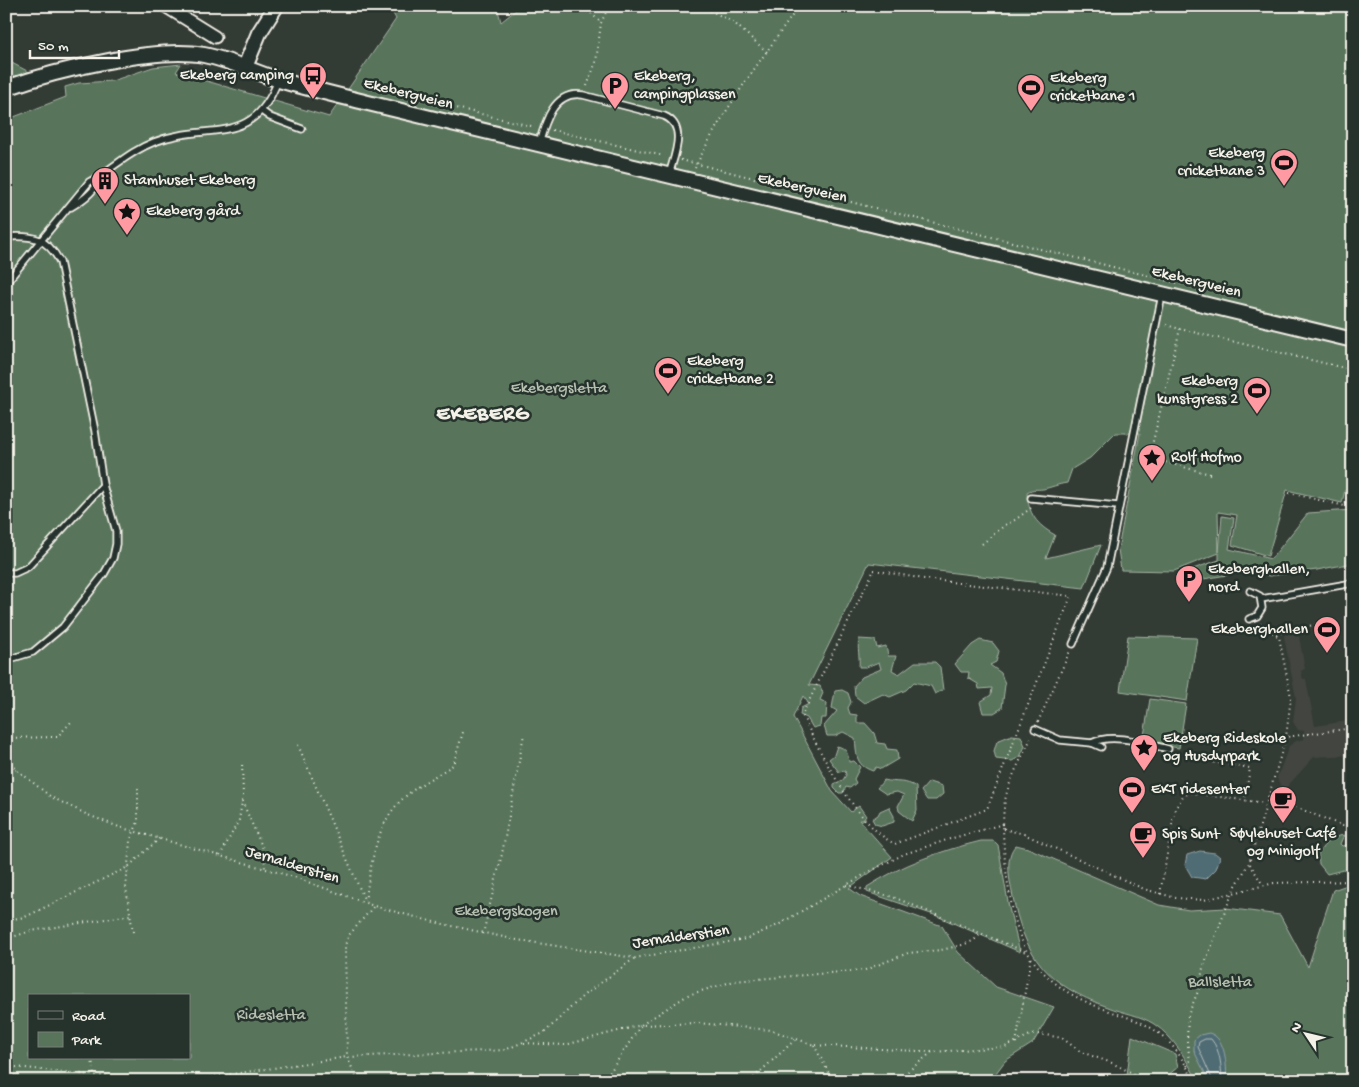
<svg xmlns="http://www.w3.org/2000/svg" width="1359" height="1087" viewBox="0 0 1359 1087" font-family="'Gochi Hand',sans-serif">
	<rect width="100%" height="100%" fill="#333b35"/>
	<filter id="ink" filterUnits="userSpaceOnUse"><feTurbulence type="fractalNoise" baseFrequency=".02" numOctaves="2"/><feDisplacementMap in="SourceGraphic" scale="10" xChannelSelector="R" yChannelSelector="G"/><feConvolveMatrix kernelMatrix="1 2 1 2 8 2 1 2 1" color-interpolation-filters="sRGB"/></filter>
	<g filter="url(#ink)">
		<!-- built -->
		<path fill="#43453f" d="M1298,631L1305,669L1301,671L1303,679H1306L1315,726L1353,720V755L1314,757L1283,791L1277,778L1289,746L1296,741L1304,739V731L1298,730L1293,722L1296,698L1284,637L1285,634Z"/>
		<!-- green -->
		<g fill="#58755c" stroke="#a6b3a2" fill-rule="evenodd">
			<path d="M389,6H497L501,22L521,6H1353V491L1345,490L1342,503L1287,490L1268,556L1232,545L1237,515L1218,512L1219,552L1222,516L1234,518L1229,549L1271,559L1308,513L1353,510V563L1317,570L1269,576L1250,571L1198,580L1187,571L1219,560V553L1174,571L1121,570L1118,549L1140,433H1115L1090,458L1072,469L1067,483C1059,484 1049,488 1043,489C1036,490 1034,488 1027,492C1028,514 1037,525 1055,535L1046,558L1101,545L1084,588L869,563L809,685L820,686L823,693L820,700L827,703L826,718H821L820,726L813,728L807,718L800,715L801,708L809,704L803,696L793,717L832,791L851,812L859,806L866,816L863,820H859L892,857L849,888L860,896L942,926L958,952L996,987L1054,1007L1033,1043L1005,1061L990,1081H6V120L66,97L65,87L79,83L112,81L153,67L181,64L176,72L329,117L396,19ZM29,996H189V1058H29Z"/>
			<path d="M6,60L33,74L6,80Z"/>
			<path d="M1128,636L1197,638L1187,701L1120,691Z"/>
			<path d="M859,639L875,640L877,648L886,646L888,656H896L892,670L899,674L915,662H935L940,667L943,690L935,694L931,686L914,682L906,690L890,697L883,694L864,703L855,696L854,686L862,677L881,669L879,662L866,667H859C860,656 857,649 859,639Z"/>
			<path d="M980,640L993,643L999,651L996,662L990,665L1001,673L1005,685L1002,708L994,713H983L980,702L991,695L992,688L979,689L978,684L968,678L969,672H961L955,664L972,645Z"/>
			<path d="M842,690L848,693L851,702L848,708L850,714L857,715V723H865L874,733L877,743L885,744L887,749L897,750L898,759L881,769L876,767L873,771C854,765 857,753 855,738L843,732L835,736H827L824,726L837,711L832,708L835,691Z"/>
			<path d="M1150,699L1186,704L1179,748L1143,742Z"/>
			<path d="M1012,735L1021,736L1025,746L1020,757L1012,761L996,759L994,751L997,741Z"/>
			<path d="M837,746C846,748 848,753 849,762L854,761L860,767L854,779L856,783L850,788L846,787L843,793H839L834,788V784L843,780L846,775L845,771L839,772L829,759L834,755Z"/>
			<path d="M884,780C896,783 906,780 916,787L917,810L912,821L899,811L898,806L904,795L897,792L886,794L877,788Z"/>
			<path d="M929,782L942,786L943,794L936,800H927L921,791Z"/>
			<path d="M889,807L894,816V822L882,826L875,824L872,819L878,815L880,811Z"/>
			<path d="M1344,835L1340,844L1342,846L1350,844L1353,848V873L1343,870L1327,874L1319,864L1318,854C1325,843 1331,837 1344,835Z"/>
			<path d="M981,841H994L998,845L1009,908L1020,952L937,916L867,892V887C903,864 940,851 981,841Z"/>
			<path d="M1016,845L1028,848L1159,905L1189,910L1226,908L1280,915L1308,967L1333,890L1353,883V1081H1198C1186,1060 1175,1038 1154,1024C1140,1015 1123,1013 1108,1007C1046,985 1024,956 1012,892C1009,878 1005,856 1016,845Z"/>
			<path d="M1132,1036L1175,1054L1178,1067L1161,1081H1078V1078L1127,1075Z"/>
		</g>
		<!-- water -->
		<g fill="#4f6c75" stroke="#91a1a3">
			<path d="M1200,851L1215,853L1220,857L1216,869L1206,879L1192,877L1185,865L1187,855Z"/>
			<path d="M1209,1033C1227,1038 1226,1066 1227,1081H1209L1194,1051V1040L1200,1035Z"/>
		</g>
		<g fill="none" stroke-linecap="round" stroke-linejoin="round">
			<!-- shore -->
			<path stroke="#b2bcba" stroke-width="1" d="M1213,1081L1198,1047L1199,1042L1205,1039H1211C1221,1051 1221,1066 1222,1081"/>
			<defs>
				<g id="service">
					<path d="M263,112L270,117L302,129"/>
					<path d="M539,144C545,122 554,90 583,95L664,116C688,126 674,156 669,175"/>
					<path d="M71,207C87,198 95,190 104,174"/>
					<path d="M6,237C32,235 47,237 60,262L95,431L103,485L116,531V544L113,558L104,574L63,627L33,652L6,660"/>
					<path d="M6,283L89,182C113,169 128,152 154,142C208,121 253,149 278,80"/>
					<path d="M1031,498L1118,506"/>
					<path d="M6,573H15L28,567L103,485"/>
					<path d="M1261,599L1353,583"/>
					<path d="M1249,619L1257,616L1262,608L1260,596L1250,591"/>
					<path d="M1073,644L1107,567L1162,295"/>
					<path d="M1035,729L1060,740L1092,743L1101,747"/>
					<path d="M1092,743C1113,732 1146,744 1168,749"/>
				</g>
				<path id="minor" d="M165,6L215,37"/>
				<g id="tertiary">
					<path d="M245,67L259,33L276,6"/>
					<path d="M6,88C54,71 155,46 204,55C230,60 254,72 279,80C307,88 336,95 364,102L1353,340"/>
				</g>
			</defs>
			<!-- service casing -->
			<use href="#service" stroke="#f4f1e8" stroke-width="9"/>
			<!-- minor casing -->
			<use href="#minor" stroke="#f4f1e8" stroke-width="15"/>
			<!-- tertiary casing -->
			<use href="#tertiary" stroke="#f4f1e8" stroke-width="18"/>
			<!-- path -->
			<g stroke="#f4f1e8" stroke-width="2" stroke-dasharray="1 4" stroke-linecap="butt">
				<path d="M584,6L601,23"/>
				<path d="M701,6L733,22L767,52"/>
				<path d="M796,10C808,11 819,13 829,6"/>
				<path d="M587,86L596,62L601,23L609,6"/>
				<path d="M394,93L535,127"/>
				<path d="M552,130L664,156"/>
				<path d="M681,160L1206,290"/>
				<path d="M695,168C722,110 762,59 799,6"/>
				<path d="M1166,325L1180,329"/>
				<path d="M1210,474L1149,458L1180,329L1353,370"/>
				<path d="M1289,493L1345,506L1353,473"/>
				<path d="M982,544L1005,525L1015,520L1031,508"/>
				<path d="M874,570L924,579L1071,596L987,809L895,844C856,825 821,754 802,715Z"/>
				<path d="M1260,624L1279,637L1291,697L1286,737"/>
				<path d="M1276,634L1321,623"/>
				<path d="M1038,722L1070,651"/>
				<path d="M6,738L57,737L72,721"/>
				<path d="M1031,738C1021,760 1006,784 1004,808C1000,843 1010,925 1028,953C1038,969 1053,983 1069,993C1127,1026 1160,1009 1194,1081"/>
				<path d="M298,745L365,901"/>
				<path d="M1175,753L1186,758L1250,768L1245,799"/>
				<path d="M6,761L51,797L88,815L119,827L294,877L374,906L434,922L517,940L635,958L746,939L778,925L867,873L904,854L953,838L1003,824"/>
				<path d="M6,773L16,770"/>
				<path d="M1268,796L1343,826H1353"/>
				<path d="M242,801L264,851L265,869"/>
				<path d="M1004,829L1024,834L1144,889L1176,898L1204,900L1274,883L1353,881"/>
				<path d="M220,856L239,820L243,796L242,762"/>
				<path d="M1250,864L1263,885"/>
				<path d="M846,885L893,897L1026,952"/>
				<path d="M1160,894L1175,809L1183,796L1190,793L1265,803"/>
				<path d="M365,901C372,863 375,821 407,795C421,783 438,775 453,765L464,729"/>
				<path d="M6,920L25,917L128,867L160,838"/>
				<path d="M133,932L126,888L130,841L138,822V788"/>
				<path d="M483,934L502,854L524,734"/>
				<path d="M6,939L31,931L130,915"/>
				<path d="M524,1043L565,1045L641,1025L688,995L734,981L865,970L908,953L941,950L962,945L973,941L982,933"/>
				<path d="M1016,1043L1031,957"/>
				<path d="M814,1045L833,1081"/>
				<path d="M92,1058L94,1075"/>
				<path d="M6,1066L130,1079L172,1080L206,1078L347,1057L505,1050L544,1033L584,995L635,958"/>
				<path d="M1187,1066L1190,1060L1187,1041L1188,1015L1199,989L1203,968L1233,891L1249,863L1286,737L1353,728"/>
				<path d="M358,1081L347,1057L345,945L349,935L374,906"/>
				<path d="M598,1081L606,1078L641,1025L698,1023L771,1030L814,1045L932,1052L1005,1047L1030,1035L1040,1034L1062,1038L1081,1052L1112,1063L1148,1081"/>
				<path d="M750,1081L797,1038"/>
				<path d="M896,1081L932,1052"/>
			</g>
			<!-- service -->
			<use href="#service" stroke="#26332d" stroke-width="5.5"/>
			<!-- minor -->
			<use href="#minor" stroke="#26332d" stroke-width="11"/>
			<!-- tertiary -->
			<use href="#tertiary" stroke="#26332d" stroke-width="14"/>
		</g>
	</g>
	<!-- icons -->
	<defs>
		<symbol id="bus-pin" viewBox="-11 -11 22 30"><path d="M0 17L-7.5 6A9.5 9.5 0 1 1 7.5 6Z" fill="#ff9aa2" stroke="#26332d"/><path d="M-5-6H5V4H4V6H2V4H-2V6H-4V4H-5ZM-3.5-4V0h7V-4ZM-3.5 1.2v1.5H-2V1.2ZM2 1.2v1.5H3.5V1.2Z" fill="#111"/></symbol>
		<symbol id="parking-pin" viewBox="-11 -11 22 30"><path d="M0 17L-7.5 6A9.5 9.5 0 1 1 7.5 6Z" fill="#ff9aa2" stroke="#26332d"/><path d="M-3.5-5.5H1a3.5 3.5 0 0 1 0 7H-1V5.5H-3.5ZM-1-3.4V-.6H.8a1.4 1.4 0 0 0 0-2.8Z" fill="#111"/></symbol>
		<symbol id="stadium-pin" viewBox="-11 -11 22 30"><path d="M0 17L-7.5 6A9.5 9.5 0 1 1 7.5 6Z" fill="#ff9aa2" stroke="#26332d"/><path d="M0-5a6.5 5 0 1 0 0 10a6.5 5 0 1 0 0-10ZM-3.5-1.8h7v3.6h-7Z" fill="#111"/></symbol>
		<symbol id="building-pin" viewBox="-11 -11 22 30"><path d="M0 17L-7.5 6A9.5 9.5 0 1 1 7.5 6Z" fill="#ff9aa2" stroke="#26332d"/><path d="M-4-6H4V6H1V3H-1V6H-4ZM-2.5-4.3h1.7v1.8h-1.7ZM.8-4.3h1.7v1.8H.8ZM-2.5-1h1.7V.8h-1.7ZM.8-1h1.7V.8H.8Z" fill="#111"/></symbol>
		<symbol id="sight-pin" viewBox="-11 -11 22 30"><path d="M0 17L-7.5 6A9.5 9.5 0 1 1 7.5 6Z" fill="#ff9aa2" stroke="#26332d"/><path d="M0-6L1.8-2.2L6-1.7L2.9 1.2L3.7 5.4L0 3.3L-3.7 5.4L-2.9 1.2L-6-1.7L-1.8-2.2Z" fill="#111"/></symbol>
		<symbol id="cafe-pin" viewBox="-11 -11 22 30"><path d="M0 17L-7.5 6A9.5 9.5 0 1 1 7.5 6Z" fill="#ff9aa2" stroke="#26332d"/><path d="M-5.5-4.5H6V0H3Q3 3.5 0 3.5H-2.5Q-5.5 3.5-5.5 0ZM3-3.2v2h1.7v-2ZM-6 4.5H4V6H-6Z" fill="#111"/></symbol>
	</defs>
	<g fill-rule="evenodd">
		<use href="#bus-pin" x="297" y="60" width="32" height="43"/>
		<use href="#parking-pin" x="599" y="70" width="32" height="43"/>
		<use href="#stadium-pin" x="1015" y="72" width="32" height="43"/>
		<use href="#stadium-pin" x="1268" y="147" width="32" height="43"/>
		<use href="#building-pin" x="89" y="165" width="32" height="43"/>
		<use href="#sight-pin" x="111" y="196" width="32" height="43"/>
		<use href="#stadium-pin" x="652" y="355" width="32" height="43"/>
		<use href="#stadium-pin" x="1241" y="375" width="32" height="43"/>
		<use href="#sight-pin" x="1136" y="442" width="32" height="43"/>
		<use href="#parking-pin" x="1173" y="563" width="32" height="43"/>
		<use href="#stadium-pin" x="1311" y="614" width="32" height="43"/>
		<use href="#sight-pin" x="1128" y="732" width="32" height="43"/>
		<use href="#stadium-pin" x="1116" y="774" width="32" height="43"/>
		<use href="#cafe-pin" x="1267" y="784" width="32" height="43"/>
		<use href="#cafe-pin" x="1127" y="819" width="32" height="43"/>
	</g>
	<g text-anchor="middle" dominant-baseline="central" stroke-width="5" stroke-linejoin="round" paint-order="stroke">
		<!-- poi labels -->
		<g font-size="16" fill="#f4f1e8" stroke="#26332d" text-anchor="start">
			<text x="294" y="76" text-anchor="end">Ekeberg camping</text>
			<text x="634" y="77">Ekeberg,<tspan x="634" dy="18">campingplassen</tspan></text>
			<text x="1050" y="79">Ekeberg<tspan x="1050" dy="18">cricketbane 1</tspan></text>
			<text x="1265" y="154" text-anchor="end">Ekeberg<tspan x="1265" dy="18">cricketbane 3</tspan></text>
			<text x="124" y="181">Stamhuset Ekeberg</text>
			<text x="146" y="212">Ekeberg gård</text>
			<text x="687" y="362">Ekeberg<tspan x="687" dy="18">cricketbane 2</tspan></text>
			<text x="1238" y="382" text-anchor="end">Ekeberg<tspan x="1238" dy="18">kunstgress 2</tspan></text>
			<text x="1171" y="458">Rolf Hofmo</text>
			<text x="1208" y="570">Ekeberghallen,<tspan x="1208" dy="18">nord</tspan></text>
			<text x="1308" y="630" text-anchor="end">Ekeberghallen</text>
			<text x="1163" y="739">Ekeberg Rideskole<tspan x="1163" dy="18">og Husdyrpark</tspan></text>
			<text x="1151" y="790">EKT ridesenter</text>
			<text x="1283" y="834" text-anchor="middle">Søylehuset Café<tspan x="1283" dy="18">og Minigolf</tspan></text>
			<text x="1162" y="835">Spis Sunt</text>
		</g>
		<!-- street labels -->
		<g font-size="16" fill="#f4f1e8" stroke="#26332d">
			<text transform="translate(408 95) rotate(14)">Ekebergveien</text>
			<text transform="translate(802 189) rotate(13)">Ekebergveien</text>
			<text transform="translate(1196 283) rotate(14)">Ekebergveien</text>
			<text transform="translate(292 866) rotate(17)">Jernalderstien</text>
			<text transform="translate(681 938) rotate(-8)">Jernalderstien</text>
		</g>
		<!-- park labels -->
		<g font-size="16" fill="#b6bfb0" stroke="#26332d">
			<text x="559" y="389">Ekebergsletta</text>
			<text x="506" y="912">Ekebergskogen</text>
			<text x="1220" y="983">Ballsletta</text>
			<text x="271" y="1016">Ridesletta</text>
		</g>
		<!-- district labels -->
		<g font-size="21" font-weight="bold" letter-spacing="1" fill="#f4f1e8" stroke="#26332d">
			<text x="483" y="415">EKEBERG</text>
		</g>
	</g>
	<!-- margin -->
	<rect width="1359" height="1087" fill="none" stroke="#26332d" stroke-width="25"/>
	<rect x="12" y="12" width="1334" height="1062" fill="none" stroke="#f4f1e8" stroke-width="2" filter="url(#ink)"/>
	<!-- legend -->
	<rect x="28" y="994" width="162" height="65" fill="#26332d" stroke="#787f78"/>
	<rect x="38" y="1011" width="25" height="8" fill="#26332d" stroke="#787f78"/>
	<text x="72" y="1020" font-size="15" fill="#f4f1e8">Road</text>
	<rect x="38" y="1032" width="25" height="15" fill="#58755c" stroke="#787f78"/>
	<text x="72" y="1044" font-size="15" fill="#f4f1e8">Park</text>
	<!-- north arrow -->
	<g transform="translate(1306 1034) rotate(305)" stroke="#26332d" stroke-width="4" paint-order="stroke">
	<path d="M0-4L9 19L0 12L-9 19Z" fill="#f4f1e8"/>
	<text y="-8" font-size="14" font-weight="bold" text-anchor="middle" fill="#f4f1e8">N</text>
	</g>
	<!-- scale -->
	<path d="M30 50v8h89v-8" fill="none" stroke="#f4f1e8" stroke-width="2.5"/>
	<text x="38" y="50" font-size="15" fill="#f4f1e8" stroke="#26332d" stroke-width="4" paint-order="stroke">50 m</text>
</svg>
